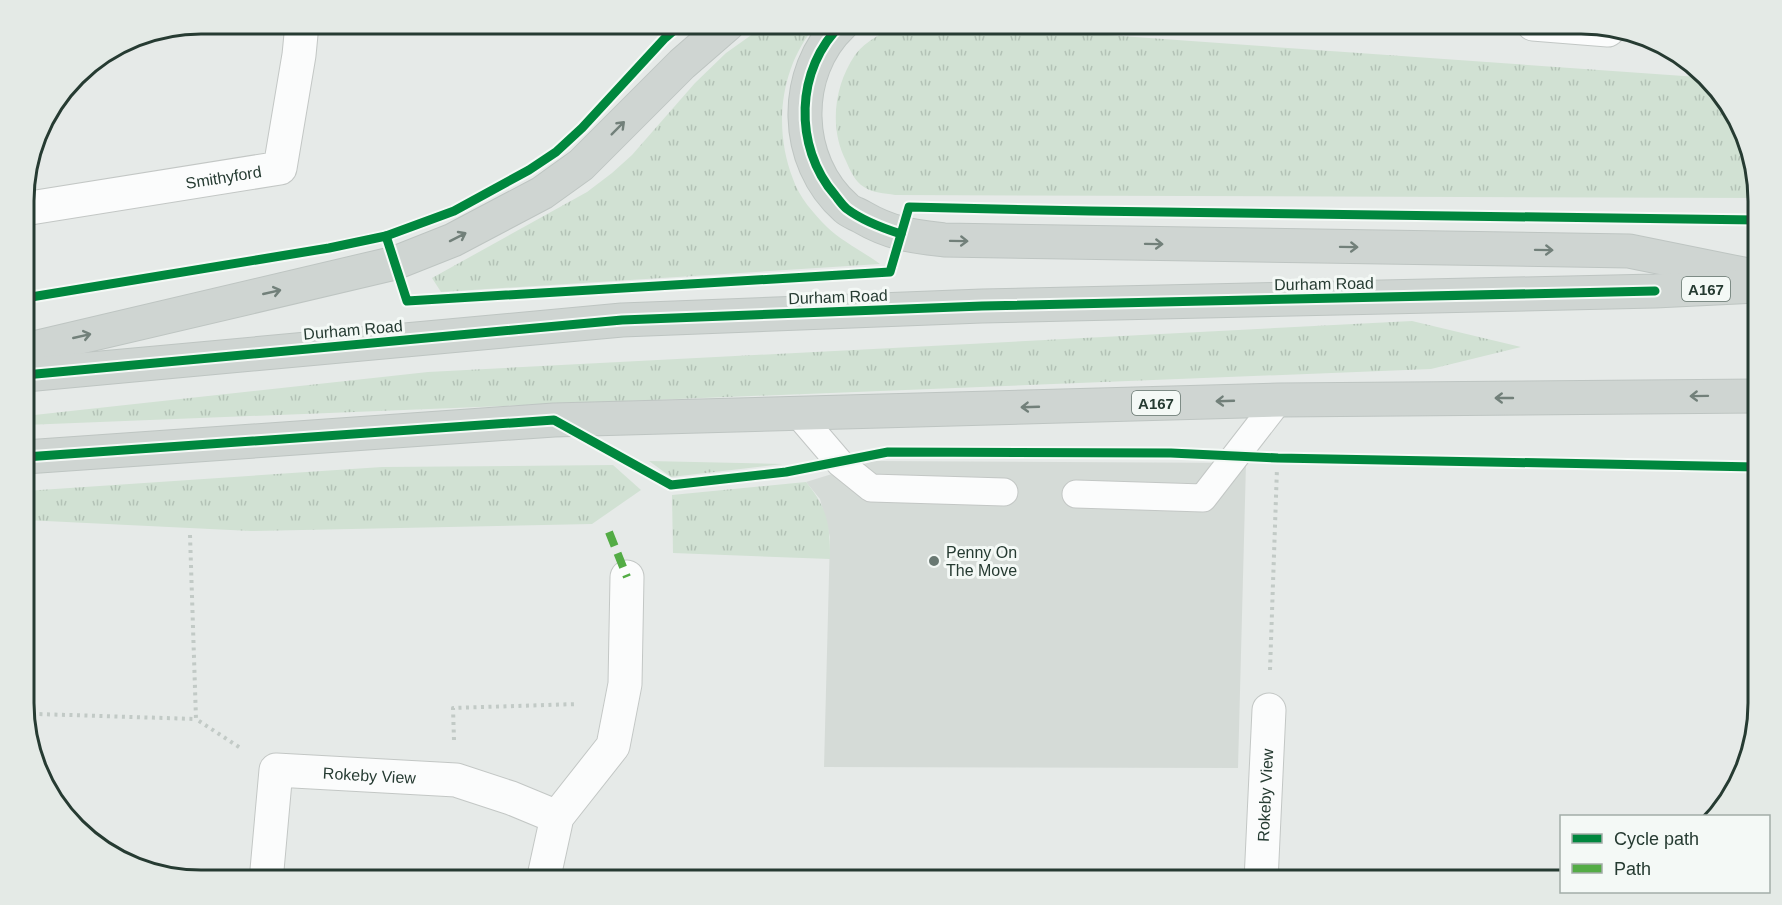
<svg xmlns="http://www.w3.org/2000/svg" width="1782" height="905" viewBox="0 0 1782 905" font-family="Arial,sans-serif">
	<defs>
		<pattern id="grass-tufts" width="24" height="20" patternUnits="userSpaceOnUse" patternTransform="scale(1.5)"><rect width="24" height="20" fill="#d1e1d3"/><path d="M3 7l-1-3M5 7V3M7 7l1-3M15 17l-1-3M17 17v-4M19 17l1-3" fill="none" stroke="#b3c2b6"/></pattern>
	</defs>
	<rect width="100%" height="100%" fill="#e6eae8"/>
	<!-- built -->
	<path fill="#d5dbd7" d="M874,461L1246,463L1238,768L824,767L830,537L820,499L806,482Z"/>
	<!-- grass -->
	<g fill="url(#grass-tufts)">
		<path d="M767,24H817C780,66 773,128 793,179C799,197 814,214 827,227C840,240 865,253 880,264L441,292L432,278L587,192L612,173L632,155L695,83L726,53Z"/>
		<path d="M951,24L1698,77L1728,103L1757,179V198L895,195C884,193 873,193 864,187C855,182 850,170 846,161C829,128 834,86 855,55C865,41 885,31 901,25C914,21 937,24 951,24Z"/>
		<path d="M1412,321L1521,347L1431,369L25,425V416L428,372Z"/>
		<path d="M649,461L783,464L671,477Z"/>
		<path d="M613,465L641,490L592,524L251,531L25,520V491L382,467Z"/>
		<path d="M806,482C828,509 830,525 830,559L673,553L672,495Z"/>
	</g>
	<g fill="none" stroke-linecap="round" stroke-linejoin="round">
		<defs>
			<g id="lane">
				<path d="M798,414L840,463L871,488L1004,492"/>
				<path d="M1076,494L1203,498L1279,400"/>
			</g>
			<g id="street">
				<path id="s1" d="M24,209L280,168L299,55L302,24"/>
				<path id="s2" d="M267,870L276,770L456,780L511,798L557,817"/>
				<path d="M543,881L557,817L613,746L625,684L627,577"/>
				<path id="s3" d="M1261,881L1269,710"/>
			</g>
			<path id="secondary" d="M1533,24L1608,30"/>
			<g id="primary">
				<path d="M842,24C791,72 793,162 846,208C850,212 857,214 862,217C891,234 912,236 944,240L1629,251L1743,274"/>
				<path d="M25,350L395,263L453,240L542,193L581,165L682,64L728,24"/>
				<path d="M25,375L622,320L982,306L1655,291L1757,286"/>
				<path d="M25,457L554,420L1279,400L1757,396"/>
			</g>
		</defs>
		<!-- lane casing -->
		<use href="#lane" stroke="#c3c7c5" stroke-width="29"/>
		<!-- street casing -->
		<use href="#street" stroke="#c3c7c5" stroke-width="35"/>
		<!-- secondary casing -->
		<use href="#secondary" stroke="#c2c7c5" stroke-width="35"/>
		<!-- primary casing -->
		<use href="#primary" stroke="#bec5c2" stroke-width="35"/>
		<!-- path -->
		<g stroke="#c2cac6" stroke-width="4" stroke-dasharray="3 4.5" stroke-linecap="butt">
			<path d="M190,535L196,719L242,749"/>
			<path d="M1270,670L1277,468"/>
			<path d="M26,720L37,714L196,719"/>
			<path d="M454,740L453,708L578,704"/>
		</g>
		<!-- lane -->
		<use href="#lane" stroke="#fbfcfc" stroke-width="27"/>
		<!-- street -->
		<use href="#street" stroke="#fbfcfc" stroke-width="33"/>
		<!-- secondary -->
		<use href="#secondary" stroke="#fbfcfc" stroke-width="33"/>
		<!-- primary -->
		<use href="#primary" stroke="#cfd5d2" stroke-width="33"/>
		<!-- quiet -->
		<path stroke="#53ac45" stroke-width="8" stroke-dasharray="15 8" stroke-linecap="butt" d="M609,532L627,577"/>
		<defs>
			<g id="cycleway">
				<path d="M842,24C795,68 793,147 835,195C839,200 842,205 847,209C863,221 882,228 901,234"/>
				<path d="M1533,24L1608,30"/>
				<path d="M386,236L454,211L529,170L556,152L582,128L665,38L681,24"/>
				<path d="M25,298L329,248L386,236L407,301L890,272L909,207L1089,211L1757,220"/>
				<path d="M25,375L622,320L982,306L1655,291"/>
				<path d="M25,457L554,420L671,485L786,472L888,452L1171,453L1278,458L1757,467"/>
			</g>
		</defs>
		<!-- cycleway casing -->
		<use href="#cycleway" stroke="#f4f9f6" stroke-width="13"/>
		<!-- cycleway -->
		<use href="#cycleway" stroke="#00873e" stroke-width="9"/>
	</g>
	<!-- one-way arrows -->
	<defs><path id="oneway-shaft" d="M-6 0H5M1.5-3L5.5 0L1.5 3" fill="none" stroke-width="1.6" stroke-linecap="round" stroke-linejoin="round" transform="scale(1.5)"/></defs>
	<g stroke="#72807a">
		<use href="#oneway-shaft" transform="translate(618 128) rotate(-45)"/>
		<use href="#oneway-shaft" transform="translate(458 237) rotate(-27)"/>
		<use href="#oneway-shaft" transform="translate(959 241) rotate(1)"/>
		<use href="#oneway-shaft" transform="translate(1154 244) rotate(1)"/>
		<use href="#oneway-shaft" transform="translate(1349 247) rotate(1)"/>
		<use href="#oneway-shaft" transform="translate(1544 250) rotate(1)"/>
		<use href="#oneway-shaft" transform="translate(272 292) rotate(-13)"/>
		<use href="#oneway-shaft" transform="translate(82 336) rotate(-13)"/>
		<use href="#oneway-shaft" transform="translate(1699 396) rotate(179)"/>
		<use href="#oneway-shaft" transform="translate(1504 398) rotate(180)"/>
		<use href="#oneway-shaft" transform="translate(1225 401) rotate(178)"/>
		<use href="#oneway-shaft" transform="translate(1030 407) rotate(178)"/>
	</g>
	<!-- markers -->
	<circle fill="#697872" stroke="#f4f9f6" stroke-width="2" cx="934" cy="561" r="6"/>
	<g text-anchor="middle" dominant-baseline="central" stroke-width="6" stroke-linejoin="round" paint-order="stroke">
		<!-- shield labels -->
		<g fill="#f4f9f6" stroke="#64746d" stroke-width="1.5">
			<rect x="1682" y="277" width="48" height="24" rx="4.5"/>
			<rect x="1132" y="391" width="48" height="24" rx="4.5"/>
		</g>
		<g font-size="15" font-weight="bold" fill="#263b32">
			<text x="1706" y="289">A167</text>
			<text x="1156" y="403">A167</text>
		</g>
		<!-- street labels -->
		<g font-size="16" fill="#263b32" stroke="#f4f9f6">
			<text stroke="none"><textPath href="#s1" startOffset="202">Smithyford</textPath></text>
			<text transform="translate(1324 284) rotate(-1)">Durham Road</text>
			<text transform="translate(838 297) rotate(-2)">Durham Road</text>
			<text transform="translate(353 330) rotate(-5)">Durham Road</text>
			<text stroke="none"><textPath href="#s2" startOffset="194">Rokeby View</textPath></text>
			<text stroke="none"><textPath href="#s3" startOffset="86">Rokeby View</textPath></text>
		</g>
		<!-- poi labels -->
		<g font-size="16" fill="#263b32" stroke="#f4f9f6" text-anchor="start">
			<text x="946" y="552">Penny On<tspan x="946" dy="18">The Move</tspan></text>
		</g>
	</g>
	<!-- crop -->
	<path d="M0 0H1782V905H0ZM201 34H1581A167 167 0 0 1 1748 201V703A167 167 0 0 1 1581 870H201A167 167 0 0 1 34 703V201A167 167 0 0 1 201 34Z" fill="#e4eae6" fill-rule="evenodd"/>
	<path fill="none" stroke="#263b32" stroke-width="3" d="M201 34H1581A167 167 0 0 1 1748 201V703A167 167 0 0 1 1581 870H201A167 167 0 0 1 34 703V201A167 167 0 0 1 201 34Z"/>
	<!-- legend -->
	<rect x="1560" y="815" width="210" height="78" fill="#f4f9f6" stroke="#a2ada8" stroke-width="1.5"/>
	<rect x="1572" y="834" width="30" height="9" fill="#00873e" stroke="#a2ada8" stroke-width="1.5"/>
	<text x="1614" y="845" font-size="18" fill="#263b32">Cycle path</text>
	<rect x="1572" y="864" width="30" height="9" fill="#53ac45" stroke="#a2ada8" stroke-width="1.5"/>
	<text x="1614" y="875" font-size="18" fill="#263b32">Path</text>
</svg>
